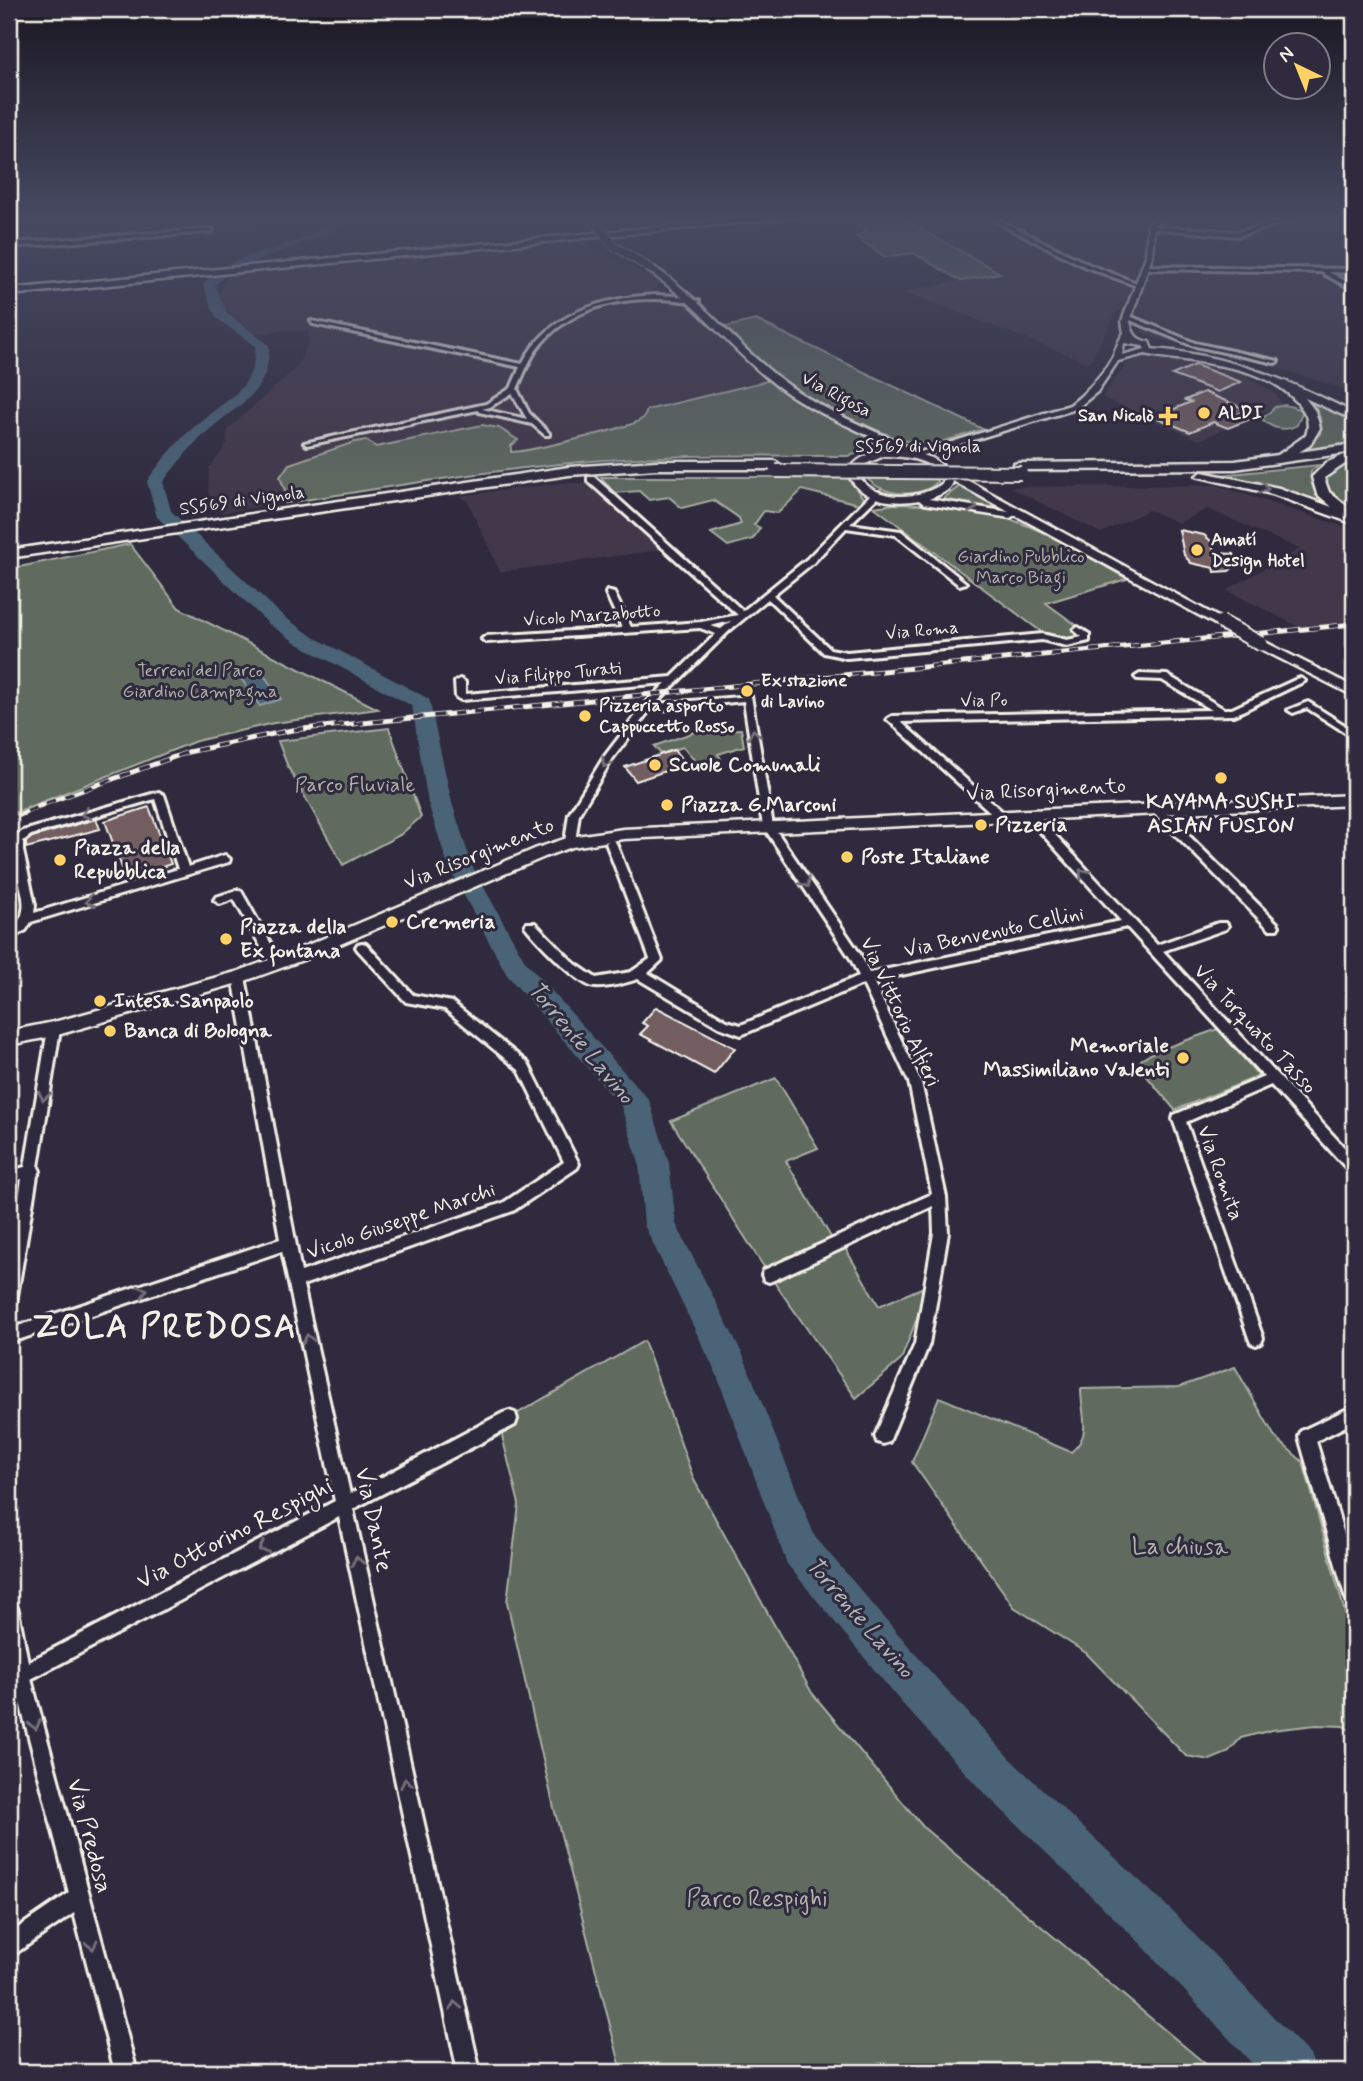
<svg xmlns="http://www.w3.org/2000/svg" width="1363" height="2081" viewBox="0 0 1363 2081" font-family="Mynerve,sans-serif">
	<rect width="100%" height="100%" fill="#2f2a3d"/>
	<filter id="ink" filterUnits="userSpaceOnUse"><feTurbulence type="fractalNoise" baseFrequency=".0143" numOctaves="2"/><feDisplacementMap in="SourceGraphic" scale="14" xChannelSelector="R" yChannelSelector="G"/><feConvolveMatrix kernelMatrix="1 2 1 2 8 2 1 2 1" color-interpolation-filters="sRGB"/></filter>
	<g filter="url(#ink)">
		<!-- built -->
		<g fill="#433948">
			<path d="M125,216H261L256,228L121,236Z"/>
			<path d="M897,216H1354V392L1252,360L1158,339L1143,333L1136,315L1118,310L1089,363L905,292L999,273Z"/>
			<path d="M583,241L620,263L663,282L645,295L695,300L772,380L648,410L642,420L626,426L529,451L511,452V447L518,441L482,425L376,447L355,442L289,464L280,477L286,493L285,503L220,513L208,492L209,469L227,443L228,429L297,367L309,341L308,331L287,330L255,335L223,307L219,298L223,282L234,274Z"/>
			<path d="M1158,354L1211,363L1240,372L1277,395L1281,404L1199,440L1103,398L1104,393L1128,363L1143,356Z"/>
			<path d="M561,483H594L674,548L500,572L468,502L460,496Z"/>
			<path d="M1216,485L1354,530V625L1305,630L1226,590L1300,549L1207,509L1179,523L1149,510L1101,533L1009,487Z"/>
		</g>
		<!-- green -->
		<g fill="#616a5e" stroke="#aaaea3" stroke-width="2">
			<path d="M897,216L1000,273L961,281L913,253L885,257L856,237L866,231L848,217Z"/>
			<path d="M756,320L983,429C926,448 917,450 862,423L854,427L873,442L874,449L848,456C759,455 670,454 581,462C482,471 384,488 285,503L286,493L280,477L289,464L355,442L366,440L376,447L482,425L499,428L518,440L511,446V452C527,452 634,427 642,419C645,417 646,413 647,410L771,380L721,328Z"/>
			<path d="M1309,398L1354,421V444L1296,454L1320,434C1323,419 1318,409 1309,398Z"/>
			<path d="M1285,405L1303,410L1297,425C1285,432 1272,429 1262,419L1275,407Z"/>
			<path d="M1354,461V514L1329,494L1324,481L1331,470Z"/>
			<path d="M1319,465L1311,471C1309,494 1323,501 1340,513L1211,476Z"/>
			<path d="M601,477H847L863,498L859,504L802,490L778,513L764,511L754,525L760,528L753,539L728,546L711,533L741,524L739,518L713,500L682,508L669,497L649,500L639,491L614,493Z"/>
			<path d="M866,477L936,478L937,482C920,500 881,496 866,477Z"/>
			<path d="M961,485L1006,510L943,499Z"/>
			<path d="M894,504C931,505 970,507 1006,518C1049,531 1088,557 1127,579L1046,603L1083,630L1077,632L1079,638L1051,639L874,507Z"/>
			<path d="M130,544L179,608L378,709L274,723L196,741L9,815V569Z"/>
			<path d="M389,728L421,817L400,835L343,865L288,767L278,741Z"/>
			<path d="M741,729L744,746L718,754L721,759L694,769L690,765L696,762L683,747L661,754L654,746L698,731Z"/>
			<path d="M1218,1029L1259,1076L1175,1110L1139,1067L1141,1060L1154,1052Z"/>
			<path d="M776,1078L818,1148L786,1161L835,1244L841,1241L879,1306L924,1287L920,1310L901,1360L856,1398L769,1275L671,1121Z"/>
			<path d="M644,1341L694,1480L812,1693L924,1828L1215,2072H622L554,1808L507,1602L519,1504L499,1424Z"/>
			<path d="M1235,1367L1275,1437L1303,1462L1354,1645V1733L1343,1726L1316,1725L1272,1730L1241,1738L1227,1753L1210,1760L1186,1756L1086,1653L1014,1607L912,1462L939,1397L1071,1452C1093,1435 1081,1414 1081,1389L1179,1387Z"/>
		</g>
		<!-- water -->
		<path fill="#4c6376" stroke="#8f9ca4" stroke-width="2" d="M258,667L281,699L260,706L238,674Z"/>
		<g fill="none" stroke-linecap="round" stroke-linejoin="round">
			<!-- river -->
			<path fill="#4c6376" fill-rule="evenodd" d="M333,216H344L338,227L327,234L228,272L215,285L227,313L269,345C270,395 238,403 206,433C190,447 176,465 163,482L171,511L283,616L312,636L429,699L452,803L472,866L525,961L649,1100L669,1163L676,1224L743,1355L815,1537L930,1671L1010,1759L1172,1911L1310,2055L1317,2072H1260L1140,1943L980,1789L900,1701L787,1564L716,1373L644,1225L639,1163L621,1106L507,975L448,866L428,803L412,706L298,644L269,624L157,517L147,482L149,478C163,459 178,441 196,425C226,398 255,392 255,346L216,318L203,285C233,244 310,253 333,216Z"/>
		</g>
		<!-- building -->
		<g fill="#725d60" stroke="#f4f1e8" stroke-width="2">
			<path d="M1195,365L1241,382L1218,392L1172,375Z"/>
			<path d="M1204,392L1248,410L1236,415L1248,420L1228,428L1213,422L1190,432L1155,417L1191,402L1185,400Z"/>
			<path d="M1179,530L1204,535L1211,541L1215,553L1234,554L1237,564L1229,571L1215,572L1214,568L1191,563L1184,555Z"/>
			<path d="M674,750L686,764L636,781L625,767Z"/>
			<path d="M149,807L171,864L126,879L105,821Z"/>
			<path d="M96,819L100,829L26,848V842L32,837Z"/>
			<path d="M656,1007L735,1048L714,1074L640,1034L648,1026L642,1023Z"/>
		</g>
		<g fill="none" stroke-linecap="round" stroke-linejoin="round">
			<defs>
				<g id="minor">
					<path d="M1297,216H1306L1238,236L1148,228L1151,226L1238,232Z"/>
					<path d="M995,218L1090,265L1142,285L1137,286L1086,267L993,220Z"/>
					<path d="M213,229L211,232L9,247V243Z"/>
					<path d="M1145,266L1354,269V273L1329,272L1354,286V290L1324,274V272L1143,269Z"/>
					<path d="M655,295L676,296L699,301L696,303C642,293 577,300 540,345C529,358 524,374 517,389L529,413L549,433V435H545L532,424L479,412L478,410L307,445L304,443L486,404L511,388L520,367L313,324L311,321L522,364C548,313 602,298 655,295ZM512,393L527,419L482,409L490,407Z"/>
					<path d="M1127,315L1195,343L1278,361L1275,363L1191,345L1125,318Z"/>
					<path d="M588,477H594L743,611L807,559L873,492H879V496L850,524L901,531L966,583L959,585L896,535L846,528L813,563L773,595L830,649L847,652L1042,634L1067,640L1082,637L1074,630L1078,627L1089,634V641L1067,646L1042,640L847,658L824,653L768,599L729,631L655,704L751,696L773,826L860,954L869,973L1121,921L1026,816V812H1034L1157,945L1218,923H1226L1228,926L1226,929L1163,951L1354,1158V1173L1349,1171L1271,1085L1186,1122L1263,1338L1261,1343L1256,1345L1251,1343L1249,1338L1173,1119L1174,1115L1264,1077L1127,927L873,981L921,1082L946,1197L948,1233L929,1344L889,1442L883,1444L877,1442L875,1436L915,1344L934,1233L933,1206L774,1280L769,1282L764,1280L762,1275L764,1270L932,1194L909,1082L863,984L741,1035L719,1027L638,979C625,983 609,988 595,987C580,987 535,939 525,926L527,923H535L574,963L596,978L631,972L650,959L606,843L611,839L616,843L662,960L648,973L727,1021L741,1025L859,976L851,959L763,826L744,701L649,711L613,758L579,814L575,842L570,846L565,842L569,814L604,757L643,706L666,683L461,700L456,697L455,682L460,679L465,682V694L672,677L716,634L700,628L486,642L482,639L486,636L622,628L606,593L607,591L614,593L631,627L701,622L738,615L588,481ZM731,621L721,629L710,626Z"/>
					<path d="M1140,674L1167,675L1224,709H1232L1297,679L1300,678L1305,681L1234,715L901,722L1005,814L1006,816L1001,819L997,818L887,719L892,716L1212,710L1162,680L1137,679L1135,677Z"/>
					<path d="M1308,702L1354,731V738L1307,708L1293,713L1288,710Z"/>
					<path d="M159,792L164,795L188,867L225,855L230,859L229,862L31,922L26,930L9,939V930C44,909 4,867 14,837L23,831ZM155,799L178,869L34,913L35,905L23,851V841L31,835Z"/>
					<path d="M1155,805L1159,806L1277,923L1279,926L1277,929H1269L1151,810L1150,808Z"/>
					<path d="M237,890L241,891L280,960L282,963L280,966H272L234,899L220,904L214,900L216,897Z"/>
					<path d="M362,943L366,944L413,995L452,1002L528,1063L579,1164L577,1168L513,1211L303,1285L350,1494L503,1413L509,1411L515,1413L517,1419L515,1425L353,1509L480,2072H458L339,1517L31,1679L137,2072H115L74,1913L16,1953L9,1956V1934L69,1893L16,1687L9,1690V1671L12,1670L9,1655V1601L15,1604L18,1610L28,1662L335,1501L282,1251L9,1343V1329L280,1239L233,977L239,973L245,977L301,1272L503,1203L564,1162L519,1070L445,1009L406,1002L358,950L356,947L358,944Z"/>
					<path d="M54,1024L58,1026L60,1029L38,1167L40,1171L37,1176L16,1302L14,1307L9,1309V1260L22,1179L9,1183V1171L25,1167L48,1029L50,1026Z"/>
					<path d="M1354,1406V1422L1316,1441L1354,1568V1605L1348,1602L1345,1596L1299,1437L1301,1431Z"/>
				</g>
				<path id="tertiary" d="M1157,216H1164L1154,226L1152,256L1130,321C1132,333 1136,340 1149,342L1153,352L1118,361L1097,392L1076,409L914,458V454L1070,405C1087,392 1101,377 1112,358C1117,349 1117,342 1124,333L1122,321L1146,256L1148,225ZM1124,343L1143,346L1145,349L1122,355Z"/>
				<g id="secondary">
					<path d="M648,267H654C702,299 737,347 783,381C822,411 868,427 912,449V452L932,458L952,472L1227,622L1217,625L1015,515L1010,518L924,504L919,500C891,505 859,500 847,472C860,454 877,450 899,450C857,429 813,413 776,385C730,350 697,303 648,271ZM884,456C906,456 927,459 943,475V483C919,501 871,503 857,472L863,465ZM953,481L1009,512L929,499C938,495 951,492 953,481Z"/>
					<path d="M1261,640L1354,687V696L1257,647V641Z"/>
					<path d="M1354,795V805L623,839L572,847L547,856L303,960L245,981L54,1036L9,1045V1031L54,1022L236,972L291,952L537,848L570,837L623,829Z"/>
				</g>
				<g id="trunk">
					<path d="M1149,349C1224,353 1288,380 1354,413V420L1305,398L1315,411L1320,428L1310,445L1299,452L1354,444V452L1235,469L1014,470V464L1018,463L1235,461L1278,455L1306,435C1311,421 1305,411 1296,401C1261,362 1195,364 1145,354L1144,352Z"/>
					<path d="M1344,455L1354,458L1324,478L1329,492L1348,507L1347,513L1354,516V524L1272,494L1196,476L1202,472L1279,488L1332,507L1317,494L1312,477L1326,463Z"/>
					<path d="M656,461H775L781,465L775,469H656L569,475L9,558V550L569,467Z"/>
				</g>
				<path id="motorway" d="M770,216H807L9,295V289Z"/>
			</defs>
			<!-- minor casing -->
			<use href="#minor" stroke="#f4f1e8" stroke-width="6"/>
			<!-- tertiary casing -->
			<use href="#tertiary" stroke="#f4f1e8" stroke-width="5"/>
			<!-- secondary casing -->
			<use href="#secondary" stroke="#f4f1e8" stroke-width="5"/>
			<!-- trunk casing -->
			<use href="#trunk" stroke="#f4f1e8" stroke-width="5"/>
			<!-- motorway casing -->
			<use href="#motorway" stroke="#f4f1e8" stroke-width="5"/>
			<!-- minor -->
			<use href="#minor" fill="#2f2a3d" fill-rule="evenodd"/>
			<!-- tertiary -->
			<use href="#tertiary" fill="#2f2a3d" fill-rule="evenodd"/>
			<!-- secondary -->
			<use href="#secondary" fill="#2f2a3d" fill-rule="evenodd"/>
			<!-- trunk -->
			<use href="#trunk" fill="#2f2a3d" fill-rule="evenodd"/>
			<!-- motorway -->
			<use href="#motorway" fill="#2f2a3d" fill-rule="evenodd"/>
			<defs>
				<path id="rail" d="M9,820L44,804L188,752L292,730L1354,624"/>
			</defs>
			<!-- rail casing -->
			<use href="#rail" stroke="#f4f1e8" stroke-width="5"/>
			<!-- rail -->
			<use href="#rail" stroke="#2f2a3d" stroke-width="3.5" stroke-dasharray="10" stroke-linecap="butt"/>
			<defs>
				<path id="secondary-bridge-far1" d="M590,216L614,246L651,269"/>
				<path id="secondary-bridge" d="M1221,622L1261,644"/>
				<path id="trunk-bridge" d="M776,471L1021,473"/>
			</defs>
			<!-- secondary-bridge-far1 casing -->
			<use href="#secondary-bridge-far1" stroke="#f4f1e8" stroke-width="10" stroke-linecap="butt"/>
			<!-- secondary-bridge casing -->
			<use href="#secondary-bridge" stroke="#f4f1e8" stroke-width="17" stroke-linecap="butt"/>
			<!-- trunk-bridge casing -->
			<use href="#trunk-bridge" stroke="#f4f1e8" stroke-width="16" stroke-linecap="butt"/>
			<!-- secondary-bridge-far1 -->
			<use href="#secondary-bridge-far1" stroke="#2f2a3d" stroke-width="8"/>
			<!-- secondary-bridge -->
			<use href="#secondary-bridge" stroke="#2f2a3d" stroke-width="13"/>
			<!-- trunk-bridge -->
			<use href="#trunk-bridge" stroke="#2f2a3d" stroke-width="12"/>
		</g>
		<!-- one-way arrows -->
		<defs><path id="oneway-chevron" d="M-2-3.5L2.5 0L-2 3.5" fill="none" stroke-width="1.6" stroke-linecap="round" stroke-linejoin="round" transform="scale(1.75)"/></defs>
		<g stroke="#747079">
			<use href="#oneway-chevron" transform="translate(1264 488) rotate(15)"/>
			<use href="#oneway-chevron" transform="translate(973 507) rotate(9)"/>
			<use href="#oneway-chevron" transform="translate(754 734) rotate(-99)"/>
			<use href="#oneway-chevron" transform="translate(606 763) rotate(122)"/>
			<use href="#oneway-chevron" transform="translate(86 814) rotate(163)"/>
			<use href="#oneway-chevron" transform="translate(1083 873) rotate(-133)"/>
			<use href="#oneway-chevron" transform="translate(806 883) rotate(56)"/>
			<use href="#oneway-chevron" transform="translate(90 901) rotate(163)"/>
			<use href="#oneway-chevron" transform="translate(44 1096) rotate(99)"/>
			<use href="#oneway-chevron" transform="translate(143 1291) rotate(-18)"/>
			<use href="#oneway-chevron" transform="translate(308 1339) rotate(-103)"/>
			<use href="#oneway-chevron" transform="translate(263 1548) rotate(153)"/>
			<use href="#oneway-chevron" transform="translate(357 1561) rotate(-102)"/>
			<use href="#oneway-chevron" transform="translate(35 1725) rotate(76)"/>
			<use href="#oneway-chevron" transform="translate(406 1783) rotate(-102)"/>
			<use href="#oneway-chevron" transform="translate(92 1945) rotate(75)"/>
			<use href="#oneway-chevron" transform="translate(455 2006) rotate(-102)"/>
		</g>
	</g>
	<!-- sky -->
	<linearGradient id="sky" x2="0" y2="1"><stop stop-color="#1a1722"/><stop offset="0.43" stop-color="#474a62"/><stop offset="1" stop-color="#474a62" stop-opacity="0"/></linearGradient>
	<rect width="1363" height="508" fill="url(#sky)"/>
	<!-- markers -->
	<g fill="#ffd166" stroke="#2f2a3d" stroke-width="2.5">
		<circle cx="1204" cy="413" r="7"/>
		<path d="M1164.5 405.5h7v7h7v7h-7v7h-7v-7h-7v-7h7z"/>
		<circle cx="1197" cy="550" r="7"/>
		<circle cx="747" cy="691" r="7"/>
		<circle cx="585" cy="716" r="7"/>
		<circle cx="655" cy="765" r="7"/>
		<circle cx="1221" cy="778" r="7"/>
		<circle cx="667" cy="805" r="7"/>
		<circle cx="981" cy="825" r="7"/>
		<circle cx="847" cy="857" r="7"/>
		<circle cx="60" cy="860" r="7"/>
		<circle cx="392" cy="922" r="7"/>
		<circle cx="226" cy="939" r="7"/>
		<circle cx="100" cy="1001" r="7"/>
		<circle cx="110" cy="1031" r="7"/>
		<circle cx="1183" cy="1058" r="7"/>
	</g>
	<g text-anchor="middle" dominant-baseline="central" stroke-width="6" stroke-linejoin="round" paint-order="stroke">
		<!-- far-street labels -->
		<g font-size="18" fill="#f4f1e8" stroke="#2f2a3d">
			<text transform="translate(836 395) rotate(28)">Via Rigosa</text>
			<text x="918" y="447">SS569 di Vignola</text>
			<text transform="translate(242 501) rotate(-8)">SS569 di Vignola</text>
			<text transform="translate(592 616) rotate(-4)">Vicolo Marzabotto</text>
			<text transform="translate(922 631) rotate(-5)">Via Roma</text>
			<text transform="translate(558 674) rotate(-5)">Via Filippo Turati</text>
			<text transform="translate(984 701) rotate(-1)">Via Po</text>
		</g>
		<!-- far-poi labels -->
		<g font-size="18" font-weight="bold" fill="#f4f1e8" stroke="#2f2a3d" text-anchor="start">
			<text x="1218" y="413">ALDI</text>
			<text x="1154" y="416" text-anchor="end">San Nicolò</text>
			<text x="1211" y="540">Amatí<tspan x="1211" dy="21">Design Hotel</tspan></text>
			<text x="761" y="681">Ex stazione<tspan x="761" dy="21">di Lavino</tspan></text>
			<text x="599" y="706">Pizzeria asporto<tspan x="599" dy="21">Cappuccetto Rosso</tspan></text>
		</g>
		<!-- far-park labels -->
		<g font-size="18" fill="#b2b4aa" stroke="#2f2a3d">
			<text x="1021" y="557">Giardino Pubblico<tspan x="1021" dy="21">Marco Biagi</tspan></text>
			<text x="200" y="671">Terreni del Parco<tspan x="200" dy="21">Giardino Campagna</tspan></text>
		</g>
		<!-- poi labels -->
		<g font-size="21" font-weight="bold" fill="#f4f1e8" stroke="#2f2a3d" text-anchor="start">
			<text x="669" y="765">Scuole Comunali</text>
			<text x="1221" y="802" text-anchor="middle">KAYAMA SUSHI<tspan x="1221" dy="24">ASIAN FUSION</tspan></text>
			<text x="681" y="805">Piazza G.Marconi</text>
			<text x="995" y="825">Pizzeria</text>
			<text x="74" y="848">Piazza della<tspan x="74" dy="24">Repubblica</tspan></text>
			<text x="861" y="857">Poste Italiane</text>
			<text x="406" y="922">Cremeria</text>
			<text x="240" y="927">Piazza della<tspan x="240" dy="24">Ex fontana</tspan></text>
			<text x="114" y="1001">Intesa Sanpaolo</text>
			<text x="124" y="1031">Banca di Bologna</text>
			<text x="1169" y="1046" text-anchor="end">Memoriale<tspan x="1169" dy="24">Massimiliano Valenti</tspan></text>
		</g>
		<!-- park labels -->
		<g font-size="21" fill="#b2b4aa" stroke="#2f2a3d">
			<text x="355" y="785">Parco Fluviale</text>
		</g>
		<!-- street labels -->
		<g font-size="21" fill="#f4f1e8" stroke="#2f2a3d">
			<text transform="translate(1046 790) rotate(-3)">Via Risorgimento</text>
			<text transform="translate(479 854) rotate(-22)">Via Risorgimento</text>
			<text transform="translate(994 932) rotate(-12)">Via Benvenuto Cellini</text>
			<text transform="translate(900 1012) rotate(65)">Via Vittorio Alfieri</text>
			<text transform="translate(1255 1029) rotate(47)">Via Torquato Tasso</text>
			<text transform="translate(1220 1173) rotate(70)">Via Romita</text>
			<text transform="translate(401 1221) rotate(-19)">Vicolo Giuseppe Marchi</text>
		</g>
		<!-- water labels -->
		<g font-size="23" font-style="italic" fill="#b1b8ba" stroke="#2f2a3d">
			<text transform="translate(580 1043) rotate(50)">Torrente Lavino</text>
			<text transform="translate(859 1618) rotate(49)">Torrente Lavino</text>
		</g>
		<!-- near-street labels -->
		<g font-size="24" fill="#f4f1e8" stroke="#2f2a3d">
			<text transform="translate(373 1520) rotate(78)">Via Dante</text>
			<text transform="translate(235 1534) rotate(-27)">Via Ottorino Respighi</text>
			<text transform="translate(89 1836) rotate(75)">Via Predosa</text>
		</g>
		<!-- near-park labels -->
		<g font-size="24" fill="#b2b4aa" stroke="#2f2a3d">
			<text x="1180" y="1547">La chiusa</text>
			<text x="757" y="1899">Parco Respighi</text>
		</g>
		<!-- near-district labels -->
		<g font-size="33" font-weight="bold" letter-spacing="2" fill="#f4f1e8" stroke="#2f2a3d">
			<text x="165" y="1328">ZOLA PREDOSA</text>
		</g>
	</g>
	<!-- margin -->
	<rect width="1363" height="2081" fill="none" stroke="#2f2a3d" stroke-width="35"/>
	<rect x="18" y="18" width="1328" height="2046" fill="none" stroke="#f4f1e8" stroke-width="2.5" filter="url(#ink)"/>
	<!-- north arrow -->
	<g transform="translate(1297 66) rotate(317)"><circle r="33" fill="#2f2a3d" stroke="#7e7a81" stroke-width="2"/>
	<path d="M0-5L12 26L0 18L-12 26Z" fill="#ffd166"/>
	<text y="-10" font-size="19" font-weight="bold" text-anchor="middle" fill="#f4f1e8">N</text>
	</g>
</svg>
